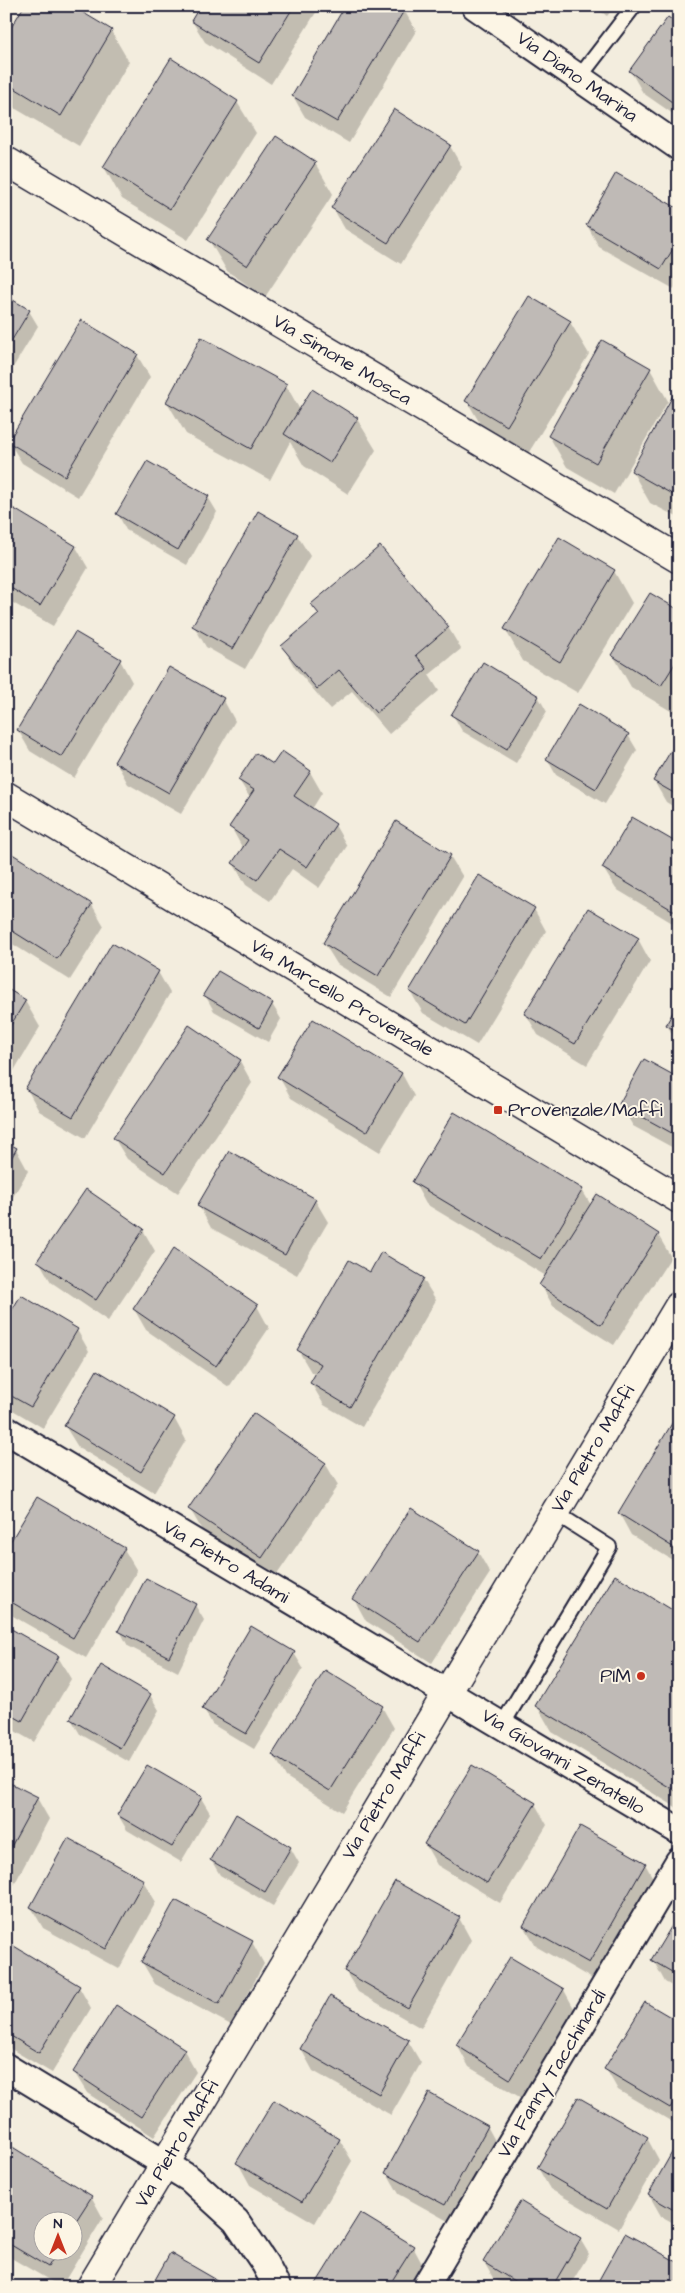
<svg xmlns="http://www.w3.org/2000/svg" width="685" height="2293" viewBox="0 0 685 2293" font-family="'Architects Daughter',sans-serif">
	<rect width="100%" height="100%" fill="#f3edde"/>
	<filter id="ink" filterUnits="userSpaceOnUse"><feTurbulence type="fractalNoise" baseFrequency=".02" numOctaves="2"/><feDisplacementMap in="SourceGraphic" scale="10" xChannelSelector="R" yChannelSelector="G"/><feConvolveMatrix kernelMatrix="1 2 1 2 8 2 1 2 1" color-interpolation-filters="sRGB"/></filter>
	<g filter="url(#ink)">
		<!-- shadow -->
		<g fill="#0003" fill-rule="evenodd">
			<path d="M201,6H320L271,84L205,42L192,21Z"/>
			<path d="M594,6H615L607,16Z"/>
			<path d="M404,10L416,31L349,143L305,117L293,96Z"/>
			<path d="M679,26V118L643,93L631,72Z"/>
			<path d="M111,31L129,62L79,146L6,103V38Z"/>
			<path d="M237,102L256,133L188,240L122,199L104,167Z"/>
			<path d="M450,146L462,167L401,264L345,229L333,208Z"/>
			<path d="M315,163L333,194L265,297L227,271L209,240Z"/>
			<path d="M679,210V281L674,289L599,247L587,225Z"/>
			<path d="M29,311L38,326L6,379V352Z"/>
			<path d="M570,322L589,354L526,457L485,432L467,401Z"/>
			<path d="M137,355L150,377L78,497L22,463L9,442Z"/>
			<path d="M650,369L668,401L614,494L567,467L549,436Z"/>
			<path d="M286,385L300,410L357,419L376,450L348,494L304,466L290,442L270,480L186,434L167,402Z"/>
			<path d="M679,395V518L650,503L632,471Z"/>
			<path d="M208,497L217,512L187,565L126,530L118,514Z"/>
			<path d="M6,505L76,547L88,568L53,626L6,599Z"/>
			<path d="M297,535L310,556L245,669L206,647L194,626Z"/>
			<path d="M614,571L632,603L578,693L523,661L505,629Z"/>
			<path d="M313,604L448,627L461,649L429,675L439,691L389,734L352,691L330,709L295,668L283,647L319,616Z"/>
			<path d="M679,612V716L631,687L613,655Z"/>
			<path d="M120,660L132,682L74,778L30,751L18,730Z"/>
			<path d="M538,696L547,712L516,763L462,731L453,715Z"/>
			<path d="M223,699L235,721L181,814L128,784L116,762Z"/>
			<path d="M628,735L637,750L605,804L556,775L547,759Z"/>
			<path d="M679,739V810L666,802L654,781Z"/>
			<path d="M273,766L310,772L322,793L312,809L335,825L347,846L319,888L292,869L270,901L246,885L233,863L243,849L231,827L250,798L239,780Z"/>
			<path d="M679,846V927L616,889L603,868Z"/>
			<path d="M6,851L92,905L104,926L70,980L6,940Z"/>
			<path d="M450,856L463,877L391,997L337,964L324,943Z"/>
			<path d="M534,909L546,931L477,1045L423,1013L410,991Z"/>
			<path d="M638,939L650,961L587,1065L538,1035L526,1014Z"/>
			<path d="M158,972L170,993L85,1138L39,1111L27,1089Z"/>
			<path d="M6,990L25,1001L40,1027L6,1084Z"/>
			<path d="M205,995L272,1004L281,1019L268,1042L214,1011Z"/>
			<path d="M679,1004V1046L667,1025Z"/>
			<path d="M313,1020L402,1074L414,1096L380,1152L291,1098L279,1077Z"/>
			<path d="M240,1061L252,1083L178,1193L127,1159L114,1138Z"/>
			<path d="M679,1080V1151L633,1126L620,1104Z"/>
			<path d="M454,1113L582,1190L591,1205L597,1196L658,1235L671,1257L614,1345L553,1306L541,1285L546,1276L426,1204L414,1182Z"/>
			<path d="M6,1144L16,1149L28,1171L6,1209Z"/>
			<path d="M315,1200L328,1222L297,1275L211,1228L199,1206Z"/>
			<path d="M143,1230L155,1251L108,1321L51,1282L39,1261Z"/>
			<path d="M370,1273L423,1279L436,1300L362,1427L324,1405L311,1383L316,1375L311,1372L298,1350Z"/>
			<path d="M257,1306L269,1328L229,1387L146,1330L134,1309Z"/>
			<path d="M6,1323L77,1330L89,1351L43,1428L6,1406Z"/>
			<path d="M174,1418L186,1440L154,1493L78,1447L65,1426Z"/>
			<path d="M679,1425V1564L631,1535L619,1513Z"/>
			<path d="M325,1463L338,1485L274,1579L202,1530L190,1509Z"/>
			<path d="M37,1499L124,1549L137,1571L86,1658L6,1612V1552Z"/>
			<path d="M478,1552L490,1573L432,1663L366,1621L354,1599Z"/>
			<path d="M195,1605L204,1620L178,1672L128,1646L120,1631Z"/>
			<path d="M679,1616V1809L552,1732L537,1706Z"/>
			<path d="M6,1627L58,1657L71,1679L34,1742L6,1726Z"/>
			<path d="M294,1653L303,1668L254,1749L212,1724L204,1709Z"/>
			<path d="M150,1695L159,1710L129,1762L80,1734L71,1719Z"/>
			<path d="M382,1707L394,1728L342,1812L286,1777L274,1755Z"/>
			<path d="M6,1782L37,1798L49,1819L7,1898Z"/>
			<path d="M201,1798L210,1813L181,1862L127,1830L118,1815Z"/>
			<path d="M535,1804L547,1825L500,1903L437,1865L425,1844Z"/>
			<path d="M290,1847L299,1863L273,1906L220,1875L211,1860Z"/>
			<path d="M645,1864L657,1885L601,1984L537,1947L524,1926Z"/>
			<path d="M143,1881L156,1902L119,1969L43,1928L31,1907Z"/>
			<path d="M679,1916V1990L665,1982L653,1960Z"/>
			<path d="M459,1918L471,1940L421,2028L358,1992L345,1971Z"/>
			<path d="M252,1942L264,1964L231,2025L155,1984L142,1962Z"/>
			<path d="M6,1950L79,1987L91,2008L52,2073L6,2046Z"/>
			<path d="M510,1958L564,1990L576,2012L523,2099L469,2067L457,2045Z"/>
			<path d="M679,2024V2126L618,2090L606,2069Z"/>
			<path d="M408,2041L421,2063L391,2115L313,2071L301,2049Z"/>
			<path d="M184,2050L196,2072L154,2137L87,2093L74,2072Z"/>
			<path d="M487,2126L499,2148L457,2226L399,2194L387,2173Z"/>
			<path d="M647,2138L659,2160L619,2229L550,2189L538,2168Z"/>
			<path d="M339,2139L352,2161L315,2223L250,2185L238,2163Z"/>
			<path d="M679,2143V2226L661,2216L649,2195Z"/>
			<path d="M6,2145L91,2196L103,2218L61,2287L6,2255ZM42,2220H72V2250H42Z"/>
			<path d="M361,2214L413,2247L425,2269L414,2287H315Z"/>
			<path d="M580,2239L589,2254L569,2287H508L493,2278L484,2262Z"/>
		</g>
		<!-- building -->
		<g fill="#bfbab6" stroke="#22223b">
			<path d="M24,6H72L112,30L61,116L6,83V36Z"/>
			<path d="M200,6H294L259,63L191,21Z"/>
			<path d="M345,6H400L405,9L337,122L292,96Z"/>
			<path d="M668,17L679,25V107L629,71Z"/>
			<path d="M171,58L238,101L170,209L103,167Z"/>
			<path d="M394,109L451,145L388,243L331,208Z"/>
			<path d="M276,136L316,162L247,266L207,240Z"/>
			<path d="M616,173L679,209V239L661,269L586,225Z"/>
			<path d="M6,296L30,310L6,350Z"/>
			<path d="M529,296L571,321L507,426L465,401Z"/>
			<path d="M81,320L138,354L65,476L8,442Z"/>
			<path d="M201,337L287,384L251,449L166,402Z"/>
			<path d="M602,340L651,368L596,463L548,436Z"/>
			<path d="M312,389L358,418L330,463L284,434Z"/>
			<path d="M675,392L679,394V498L631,471Z"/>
			<path d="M147,461L209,496L178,550L116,514Z"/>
			<path d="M6,504L76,546L40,606L6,585Z"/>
			<path d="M258,511L298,534L233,649L192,626Z"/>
			<path d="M559,537L615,570L560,662L504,629Z"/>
			<path d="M380,546L449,627L416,655L427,669L376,713L339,670L317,689L281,646L319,614L311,604Z"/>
			<path d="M650,593L679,610V657L661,686L611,655Z"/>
			<path d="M75,632L121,659L62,757L17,730Z"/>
			<path d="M483,662L539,696L507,749L451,715Z"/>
			<path d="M169,667L224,698L169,793L114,762Z"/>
			<path d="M579,704L629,734L596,789L546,759Z"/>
			<path d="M679,737V796L653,781Z"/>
			<path d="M282,751L311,771L294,796L336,824L307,867L279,849L257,880L232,863L248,840L229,827L254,790L238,780L256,753L273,764Z"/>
			<path d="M632,817L679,844V914L602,868Z"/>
			<path d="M396,821L451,855L378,976L323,943Z"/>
			<path d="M6,850L92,904L57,959L6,927Z"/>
			<path d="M479,875L535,908L465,1025L409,991Z"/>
			<path d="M588,908L639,938L575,1044L524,1014Z"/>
			<path d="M112,943L159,971L73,1117L25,1089Z"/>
			<path d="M218,971L273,1003L259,1028L203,995Z"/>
			<path d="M6,988L26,1000L6,1033Z"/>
			<path d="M679,1001V1033L666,1025Z"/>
			<path d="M313,1019L402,1073L367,1132L277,1077Z"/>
			<path d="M189,1025L241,1060L165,1173L113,1138Z"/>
			<path d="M644,1059L679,1078V1137L619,1104Z"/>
			<path d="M454,1112L583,1189L541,1259L412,1182Z"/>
			<path d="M6,1142L17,1148L6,1167Z"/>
			<path d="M229,1151L316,1199L285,1255L197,1206Z"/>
			<path d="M86,1189L144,1229L96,1300L37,1261Z"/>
			<path d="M597,1194L659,1234L601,1325L539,1285Z"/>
			<path d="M174,1248L258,1305L216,1366L133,1309Z"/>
			<path d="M381,1252L424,1278L350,1407L310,1383L321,1364L297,1350L349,1260L370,1272Z"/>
			<path d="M21,1295L78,1329L31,1407L6,1393V1320Z"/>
			<path d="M97,1370L175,1417L141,1472L64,1426Z"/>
			<path d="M253,1413L326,1463L262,1558L188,1509Z"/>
			<path d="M674,1420L679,1423V1545L676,1549L618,1513Z"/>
			<path d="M37,1497L125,1548L73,1638L6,1599V1549Z"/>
			<path d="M411,1508L479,1551L420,1642L352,1599Z"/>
			<path d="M615,1575L679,1614V1793L535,1706Z"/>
			<path d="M146,1578L196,1604L169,1657L118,1631Z"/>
			<path d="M6,1626L59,1656L22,1721L6,1712Z"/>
			<path d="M251,1626L295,1652L246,1734L202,1709Z"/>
			<path d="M101,1665L151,1694L120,1748L70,1719Z"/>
			<path d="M325,1670L383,1706L330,1791L272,1755Z"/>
			<path d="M147,1765L202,1797L172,1847L117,1815Z"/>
			<path d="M472,1765L536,1803L487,1883L424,1844Z"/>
			<path d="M6,1781L38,1797L6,1856Z"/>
			<path d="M236,1814L291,1847L265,1892L210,1860Z"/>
			<path d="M580,1826L646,1863L589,1963L523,1926Z"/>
			<path d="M68,1838L144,1880L106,1949L30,1907Z"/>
			<path d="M395,1881L460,1917L408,2008L344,1971Z"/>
			<path d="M175,1900L253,1941L219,2004L141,1962Z"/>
			<path d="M679,1914V1976L651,1960Z"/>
			<path d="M9,1943L80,1986L39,2053L6,2033V1948Z"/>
			<path d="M510,1957L564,1989L510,2079L456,2045Z"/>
			<path d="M330,1996L409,2040L379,2094L300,2049Z"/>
			<path d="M645,2002L679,2022V2094L670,2108L604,2069Z"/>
			<path d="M116,2005L185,2049L141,2117L73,2072Z"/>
			<path d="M429,2093L488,2126L445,2205L385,2173Z"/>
			<path d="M578,2097L648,2137L607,2209L537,2168Z"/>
			<path d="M274,2100L340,2139L302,2202L236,2163Z"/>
			<path d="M679,2140V2213L648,2195Z"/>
			<path d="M6,2143L92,2196L72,2227V2220H42V2250H58L48,2267L6,2242Z"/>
			<path d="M520,2201L581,2238L552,2287H524L483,2262Z"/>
			<path d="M360,2213L414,2246L388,2287H314Z"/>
			<path d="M625,2233L679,2263V2287H595Z"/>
			<path d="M170,2253L229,2287H151Z"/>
		</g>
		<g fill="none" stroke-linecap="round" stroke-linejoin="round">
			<defs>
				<g id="service">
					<path d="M578,79L634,6"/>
					<path d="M502,1725L609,1547L554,1512"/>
				</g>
				<g id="minor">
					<path d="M475,6L679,147"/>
					<path d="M6,1430L679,1831"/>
					<path d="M6,2067L190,2179L236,2221L265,2264L277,2287"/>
					<path d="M425,2287L679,1861"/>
				</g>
				<g id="tertiary">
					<path d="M6,161L679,559"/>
					<path d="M6,796L679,1199"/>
					<path d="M91,2287L679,1306"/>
				</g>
			</defs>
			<!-- service casing -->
			<use href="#service" stroke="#22223b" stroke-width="18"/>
			<!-- minor casing -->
			<use href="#minor" stroke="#22223b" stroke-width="30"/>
			<!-- tertiary casing -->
			<use href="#tertiary" stroke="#22223b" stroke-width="31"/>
			<!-- service -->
			<use href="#service" stroke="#fcf5e5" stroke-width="14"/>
			<!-- minor -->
			<use href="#minor" stroke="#fcf5e5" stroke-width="26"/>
			<!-- tertiary -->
			<use href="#tertiary" stroke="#fcf5e5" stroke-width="28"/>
		</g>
	</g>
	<!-- markers -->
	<g fill="#c8321e" stroke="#fcf5e5" stroke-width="2">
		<rect x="493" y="1105" width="10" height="10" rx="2.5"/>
		<circle cx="641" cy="1676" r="5"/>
	</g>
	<g text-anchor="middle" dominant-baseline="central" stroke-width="4" stroke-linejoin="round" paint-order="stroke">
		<!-- street labels -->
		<g font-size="19" fill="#22223b" stroke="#fcf5e5">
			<text transform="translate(577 77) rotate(35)">Via Diano Marina</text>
			<text transform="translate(342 360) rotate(31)">Via Simone Mosca</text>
			<text transform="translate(342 998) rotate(31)">Via Marcello Provenzale</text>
			<text transform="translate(593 1449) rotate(-59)">Via Pietro Maffi</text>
			<text transform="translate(226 1562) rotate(31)">Via Pietro Adami</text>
			<text transform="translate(563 1762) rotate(31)">Via Giovanni Zenatello</text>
			<text transform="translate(384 1796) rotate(-59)">Via Pietro Maffi</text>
			<text transform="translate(552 2074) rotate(-59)">Via Fanny Tacchinardi</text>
			<text transform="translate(177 2144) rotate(-59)">Via Pietro Maffi</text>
		</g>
		<!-- poi labels -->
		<g font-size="19" fill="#22223b" stroke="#fcf5e5" text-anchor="start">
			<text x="508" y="1110">Provenzale/Maffi</text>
			<text x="631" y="1676" text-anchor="end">PIM</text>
		</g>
	</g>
	<!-- margin -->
	<rect width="685" height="2293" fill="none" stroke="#fcf5e5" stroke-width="25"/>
	<rect x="12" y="12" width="660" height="2268" fill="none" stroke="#22223b" stroke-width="2" filter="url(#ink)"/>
	<!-- north arrow -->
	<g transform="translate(58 2236)"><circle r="24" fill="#fcf5e5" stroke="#a5a1a1"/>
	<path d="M0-4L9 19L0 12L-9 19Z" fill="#c8321e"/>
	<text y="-8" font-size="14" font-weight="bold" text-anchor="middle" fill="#22223b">N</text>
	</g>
</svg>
